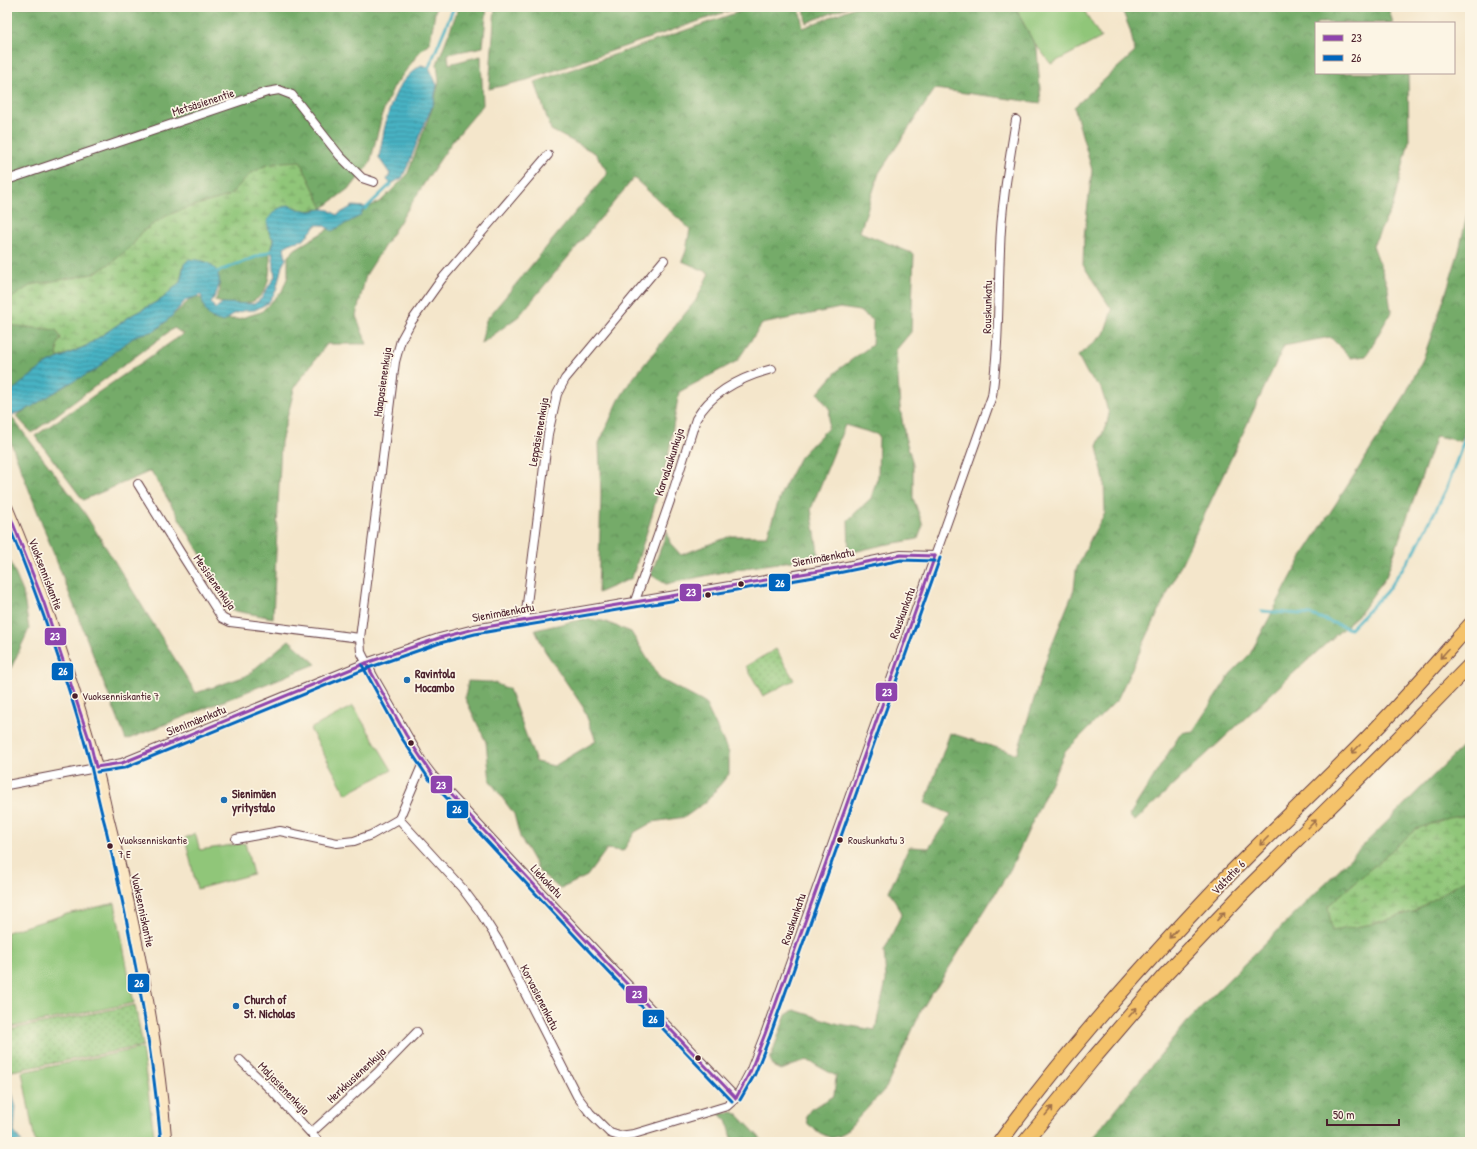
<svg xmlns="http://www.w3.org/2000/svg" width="1477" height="1149" viewBox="0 0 1477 1149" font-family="'Patrick Hand',sans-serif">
	<defs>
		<pattern id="forest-crowns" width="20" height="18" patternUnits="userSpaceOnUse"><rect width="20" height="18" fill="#74ab69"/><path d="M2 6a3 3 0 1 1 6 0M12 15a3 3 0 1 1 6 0" fill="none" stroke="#618b57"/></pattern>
		<pattern id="wetland-marsh" width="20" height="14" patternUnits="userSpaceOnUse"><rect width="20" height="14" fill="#90c679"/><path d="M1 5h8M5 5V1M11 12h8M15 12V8" fill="none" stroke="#78a063"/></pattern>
		<pattern id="park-dots" width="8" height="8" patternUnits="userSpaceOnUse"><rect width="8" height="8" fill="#90c679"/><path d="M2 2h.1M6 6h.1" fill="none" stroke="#78a063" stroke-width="1.8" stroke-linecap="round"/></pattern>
		<pattern id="water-rules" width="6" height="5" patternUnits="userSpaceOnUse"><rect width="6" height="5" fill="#46b2c3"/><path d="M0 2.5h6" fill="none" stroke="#3c909f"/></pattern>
	</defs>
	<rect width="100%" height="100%" fill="#fcf5e5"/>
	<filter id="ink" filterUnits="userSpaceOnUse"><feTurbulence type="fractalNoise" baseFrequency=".025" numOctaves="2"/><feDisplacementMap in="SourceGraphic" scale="8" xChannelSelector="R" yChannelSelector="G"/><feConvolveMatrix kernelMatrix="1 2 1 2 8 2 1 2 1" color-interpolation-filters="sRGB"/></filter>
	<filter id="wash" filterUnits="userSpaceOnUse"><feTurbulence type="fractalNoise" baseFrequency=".012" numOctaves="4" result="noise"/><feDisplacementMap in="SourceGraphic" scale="16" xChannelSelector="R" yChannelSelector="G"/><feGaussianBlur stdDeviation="0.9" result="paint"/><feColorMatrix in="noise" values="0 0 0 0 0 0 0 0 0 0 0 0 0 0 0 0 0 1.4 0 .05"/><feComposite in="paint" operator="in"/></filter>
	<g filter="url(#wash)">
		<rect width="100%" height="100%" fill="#f4e6cb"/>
		<!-- grass -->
		<g fill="#90c679" stroke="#6d7252">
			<path d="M1013,7H1082L1101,38L1051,64L1022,27Z"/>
			<path d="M353,706L392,770L346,794L310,729Z"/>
			<path d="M195,833L200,850L245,843L253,874L197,889L185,838Z"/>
			<path d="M115,903L134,1003L7,1028V932L67,914Z"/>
			<path d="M142,1048L155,1142H35L22,1072Z"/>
		</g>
		<!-- forest -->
		<g fill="url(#forest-crowns)" stroke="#5f654a">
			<path d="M7,7H436L430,42L418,54L393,88L383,112L370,163L352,186L270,248C270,271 272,303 240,304C231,304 224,304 215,301L220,290L218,270L7,398Z"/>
			<path d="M459,7H487L483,47L448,54L449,64L481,56L483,105L452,142L427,179L366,275L356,316L367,344H327L295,386L281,442L273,618L230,610L210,570L151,471L83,500L35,436L183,334L174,328L32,433L16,416L75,378L116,344L149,329L159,328L194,296L203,299L212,319H238L261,312L282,291L288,276V256L295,249L352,215L381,201L407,175L433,106L439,81L437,64Z"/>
			<path d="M495,7H740L527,80L489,89Z"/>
			<path d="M753,7H799L803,28L855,7H1015L1037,49L1041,103L935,89L879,173L860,232L914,254L911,332L896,350L900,407L905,437L913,464V498L923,525L918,539L883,545L849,553L848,520L871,498L878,476L879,435L845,425L811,509L819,557L738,569L666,584L651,575L667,531L670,543L681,555L731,536H767L782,491L800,457L828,428L830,410L818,393L839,369L872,345L873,320L859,311L840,308L762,324L737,361L679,392L668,457L650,522L632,578L598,593L601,495L599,443L619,400L630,382L696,300L709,273L682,261L686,251L690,229L634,178L519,316L481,344L486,320L608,173L595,153L551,130L535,82Z"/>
			<path d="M804,7H847L806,23Z"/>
			<path d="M1121,7H1388L1393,23H1316V73H1408L1409,141L1393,206L1373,245L1388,288L1391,312L1366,356L1351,358L1330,337L1284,346L1117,700L1065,752L1010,870L937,987L931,994L921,1011L886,1088L848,1129L840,1136L831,1138L820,1133L808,1124L806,1116L811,1109L834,1096L836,1076L807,1060L781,1070L774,1067L770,1059L786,1015L794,1010L839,1024L875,1030L886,981L884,951L902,913L889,891L909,847L929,848L951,814L925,803L950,733L1017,754L1048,654L1074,590L1076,570L1092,536L1105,513L1104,481L1097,446L1107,423L1109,414L1101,388L1088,375L1078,356L1104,334L1112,310L1083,265L1084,237L1092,170L1074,107L1135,52L1130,30Z"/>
			<path d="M1470,201V416L1460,441L1436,436L1386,577L1359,614L1287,679L1135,821L1129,816L1181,733L1193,731L1231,673L1250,654L1304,553L1402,401L1423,359L1444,299L1459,251Z"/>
			<path d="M7,411L84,512L196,693L246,676L289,640L316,664L126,740L7,433Z"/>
			<path d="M7,554L23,592L29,629L7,677Z"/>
			<path d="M584,619L603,621L631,632L660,679L705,703L729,753V774L706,802L685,817L653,822L635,832L623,851L607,849L587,876L560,889L540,872L520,837L514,814L490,781L486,742L465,698L468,681L492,682L509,689L536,762L554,766L596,741L583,707L545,651L535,630Z"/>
			<path d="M1470,739V1142H1089L1192,1016Z"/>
			<path d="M733,1112L738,1115L764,1142H733L727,1120L719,1114Z"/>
		</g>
		<!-- wetland -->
		<g fill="url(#wetland-marsh)" stroke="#6d7252">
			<path d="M300,161L323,209C306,211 304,212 288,205L269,232L274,241L271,251L217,272L215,269L184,264L180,282L162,299L132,315L86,346L58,358L57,346L61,338L56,330L7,325V304L13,297L31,285L93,274L111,263L131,247L143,231L164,217L186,208L229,196L250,174L267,165L283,162Z"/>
			<path d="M1470,815V876L1415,911L1372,924L1332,931L1328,906L1416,829L1448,818Z"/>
		</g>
		<!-- park -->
		<g fill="url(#park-dots)" stroke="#6d7252">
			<path d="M776,649L794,680L763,696L746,666Z"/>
			<path d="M135,1005L143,1046L7,1072V1030Z"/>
		</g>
		<!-- water -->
		<g fill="url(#water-rules)" stroke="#486877">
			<path d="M421,65L429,67L437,85L433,105L421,132L410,161L402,178L391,184L387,180L390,174L379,158C383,134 389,96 406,78C410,73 416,69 421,65Z"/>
			<path d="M288,205L298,209L310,211L323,209L329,210L337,215L353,206L365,207L360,216L332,231L323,225H316L304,240L293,242L284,247L286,259L282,266L276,291L268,303L255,310L242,311L232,315L224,322C206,318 205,312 201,295L186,300L170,318L155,331L137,335L114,352L96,370L68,384L28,409L7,417V396L9,393L46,364L86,346L132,315L162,299L180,282L184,264L189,259C195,260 204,260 208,263C225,273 220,290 211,302L215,309L222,303L254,304L261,299L275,276C273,267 275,259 271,251L274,241L269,232L267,222C273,211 276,209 288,205Z"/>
			<path d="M7,1074L16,1107L14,1132L22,1142H7Z"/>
		</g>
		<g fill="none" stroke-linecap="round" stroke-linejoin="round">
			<!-- stream -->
			<g stroke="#46b2c3" stroke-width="3">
				<path d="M429,67L454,7"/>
				<path d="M365,209L391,184"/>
				<path d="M217,272L271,251"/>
				<path d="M1262,611L1312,615L1350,629L1386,592L1414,552L1446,490L1470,424"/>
			</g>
		</g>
	</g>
	<g filter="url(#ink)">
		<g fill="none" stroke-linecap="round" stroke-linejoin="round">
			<defs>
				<g id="street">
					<path d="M548,155L441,280L411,322L401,340L395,362L360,638L361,652L373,676L423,763L433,776L606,962L736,1098"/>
					<path d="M7,180L267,92L279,90L292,95L340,156L362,178L374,182"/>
					<path d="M138,484L180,552L222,618L230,622L360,638"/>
					<path d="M635,601L671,498L696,419C712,391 742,377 772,369"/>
					<path d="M525,620L548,434L557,394L565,379L664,260"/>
					<path d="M423,763L399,819L462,888L480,912L499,942L577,1096L590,1113L610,1133L619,1136L634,1134L727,1106L736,1098L750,1072L765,1034L992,396C999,347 998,300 1000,250C1001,206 1009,163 1016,120"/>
					<path d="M7,785L122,763L366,663L439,638L474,629L837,568L901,555L935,556"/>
					<path d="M236,839L280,831L337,843L354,841L371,835L399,819"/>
					<path d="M240,1060L274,1093L319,1142"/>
					<path d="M311,1133L377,1073L417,1032"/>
				</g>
				<path id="secondary" d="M7,508C39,583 66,662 89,741C97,766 102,792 108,818C135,924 157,1032 166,1142"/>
				<g id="highway">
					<path d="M1000,1142C1067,1050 1143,965 1221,883C1271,831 1324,783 1373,732C1407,697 1438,661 1470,625"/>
					<path d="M1025,1142L1093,1059L1165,975L1239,897L1386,751L1470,665"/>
				</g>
			</defs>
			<!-- street casing -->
			<use href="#street" stroke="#643d43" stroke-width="10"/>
			<!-- secondary casing -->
			<use href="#secondary" stroke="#643d43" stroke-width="13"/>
			<!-- highway casing -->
			<use href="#highway" stroke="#643d43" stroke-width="16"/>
			<!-- street -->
			<use href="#street" stroke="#fff" stroke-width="8"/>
			<!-- secondary -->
			<use href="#secondary" stroke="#fbe7c3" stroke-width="11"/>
			<!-- highway -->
			<use href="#highway" stroke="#f4c26a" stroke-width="14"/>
			<defs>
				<g id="bus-1">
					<path d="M7,508L44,603L90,742L96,767"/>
					<path d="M366,663L406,735L433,776L606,962L736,1098"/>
					<path d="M96,767L122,763L366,663L439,638L474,629L837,568L901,555L935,556"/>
					<path d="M736,1098L750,1072L765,1034L935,556"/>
				</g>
				<g id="bus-2">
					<path d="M7,521C39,599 68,680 90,762C95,783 99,804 105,825C130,929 151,1035 161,1142"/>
					<path d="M362,665L401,737L429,779L602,965L732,1101"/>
					<path d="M97,772L124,768L368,668L440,643L475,634L838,573L901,560L935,561"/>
					<path d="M740,1100L755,1074L770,1036L940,558"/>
				</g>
			</defs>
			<!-- bus-1 casing -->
			<use href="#bus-1" stroke="#fcf5e5" stroke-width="6"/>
			<!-- bus-2 casing -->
			<use href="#bus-2" stroke="#fcf5e5" stroke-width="6"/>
			<!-- bus-1 -->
			<use href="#bus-1" stroke="#8e44ad" stroke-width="3"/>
			<!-- bus-2 -->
			<use href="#bus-2" stroke="#0065bd" stroke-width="3"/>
		</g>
		<!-- one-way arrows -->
		<defs><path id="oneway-shaft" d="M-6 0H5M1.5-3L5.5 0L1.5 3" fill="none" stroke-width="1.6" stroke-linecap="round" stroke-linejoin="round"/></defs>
		<g stroke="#9f704a">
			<use href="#oneway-shaft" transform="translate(1444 654) rotate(132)"/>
			<use href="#oneway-shaft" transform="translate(1356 749) rotate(135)"/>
			<use href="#oneway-shaft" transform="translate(1312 824) rotate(-45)"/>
			<use href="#oneway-shaft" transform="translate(1264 841) rotate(135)"/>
			<use href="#oneway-shaft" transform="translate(1221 916) rotate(-47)"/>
			<use href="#oneway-shaft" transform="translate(1173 934) rotate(133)"/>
			<use href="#oneway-shaft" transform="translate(1133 1012) rotate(-49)"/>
			<use href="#oneway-shaft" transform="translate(1049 1111) rotate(-50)"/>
		</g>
	</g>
	<!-- markers -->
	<g fill="#4a1f2b" stroke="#fcf5e5" stroke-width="1.5">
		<circle cx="741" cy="584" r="3.5"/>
		<circle cx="708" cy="595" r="3.5"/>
		<circle cx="75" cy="696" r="3.5"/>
		<circle cx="411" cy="743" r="3.5"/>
		<circle cx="840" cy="840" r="3.5"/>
		<circle cx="110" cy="846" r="3.5"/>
		<circle cx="698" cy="1058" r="3.5"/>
	</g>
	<g fill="#1f6fb2" stroke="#fcf5e5" stroke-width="1.5">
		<circle cx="407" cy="680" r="4"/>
		<circle cx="224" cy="800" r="4"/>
		<circle cx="236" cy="1006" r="4"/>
	</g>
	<g text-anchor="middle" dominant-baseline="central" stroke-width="3.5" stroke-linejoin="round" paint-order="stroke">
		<!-- bus labels -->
		<g font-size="11" fill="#4a1f2b" stroke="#fcf5e5" text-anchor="start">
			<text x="82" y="696">Vuoksenniskantie 7</text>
			<text x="118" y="840">Vuoksenniskantie<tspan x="118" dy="14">7 E</tspan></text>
			<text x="848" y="840">Rouskunkatu 3</text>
		</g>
		<!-- street labels -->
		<g font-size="12" fill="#4a1f2b" stroke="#fcf5e5">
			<text transform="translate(203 102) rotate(-18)">Metsäsienentie</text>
			<text transform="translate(987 307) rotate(-89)">Rouskunkatu</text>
			<text transform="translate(382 382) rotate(-82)">Haapasienenkuja</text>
			<text transform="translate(538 432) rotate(-80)">Leppäsienenkuja</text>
			<text transform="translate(669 462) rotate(-72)">Karvalaukunkuja</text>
			<text transform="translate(823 557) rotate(-10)">Sienimäenkatu</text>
			<text transform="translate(46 574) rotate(69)">Vuoksenniskantie</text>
			<text transform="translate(215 582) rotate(55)">Mesisienenkuja</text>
			<text transform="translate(503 612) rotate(-10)">Sienimäenkatu</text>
			<text transform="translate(902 613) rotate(-70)">Rouskunkatu</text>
			<text transform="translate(196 720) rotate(-22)">Sienimäenkatu</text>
			<text transform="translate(1228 877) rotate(-46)">Valtatie 6</text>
			<text transform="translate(547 881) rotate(47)">Liekokatu</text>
			<text transform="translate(143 910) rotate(78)">Vuoksenniskantie</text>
			<text transform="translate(793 919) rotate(-71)">Rouskunkatu</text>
			<text transform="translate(540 997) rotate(63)">Korvasienenkatu</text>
			<text transform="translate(356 1075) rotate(-43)">Herkkusienenkuja</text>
			<text transform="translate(284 1088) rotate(46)">Maljasienenkuja</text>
		</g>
		<!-- poi labels -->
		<g font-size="12" font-weight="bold" fill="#4a1f2b" stroke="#fcf5e5" text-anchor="start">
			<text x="415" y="673">Ravintola<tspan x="415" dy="14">Mocambo</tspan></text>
			<text x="232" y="793">Sienimäen<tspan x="232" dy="14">yritystalo</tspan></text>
			<text x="244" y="999">Church of<tspan x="244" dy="14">St. Nicholas</tspan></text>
		</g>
	</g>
	<g stroke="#fcf5e5" stroke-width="1.5">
		<rect x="768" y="573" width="23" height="19" rx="4" fill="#0065bd"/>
		<rect x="679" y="583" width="23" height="19" rx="4" fill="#8e44ad"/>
		<rect x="44" y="627" width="23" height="19" rx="4" fill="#8e44ad"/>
		<rect x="51" y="662" width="23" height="19" rx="4" fill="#0065bd"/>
		<rect x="875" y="682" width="23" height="20" rx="4" fill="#8e44ad"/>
		<rect x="430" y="775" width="23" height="19" rx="4" fill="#8e44ad"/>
		<rect x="446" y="800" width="23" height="19" rx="4" fill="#0065bd"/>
		<rect x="127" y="973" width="23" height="20" rx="4" fill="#0065bd"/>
		<rect x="625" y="985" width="23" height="19" rx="4" fill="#8e44ad"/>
		<rect x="642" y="1009" width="23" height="19" rx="4" fill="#0065bd"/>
	</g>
	<g font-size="11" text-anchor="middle" font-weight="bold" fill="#fff">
		<text x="780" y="587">26</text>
		<text x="691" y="596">23</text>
		<text x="55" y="640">23</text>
		<text x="63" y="675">26</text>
		<text x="887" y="696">23</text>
		<text x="441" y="789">23</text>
		<text x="457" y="813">26</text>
		<text x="139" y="987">26</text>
		<text x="637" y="998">23</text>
		<text x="653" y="1023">26</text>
	</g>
	<!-- margin -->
	<rect width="1477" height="1149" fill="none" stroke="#fcf5e5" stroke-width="24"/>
	<!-- legend -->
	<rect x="1315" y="22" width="140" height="52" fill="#fcf5e5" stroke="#b59f9b"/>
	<rect x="1323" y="35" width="20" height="6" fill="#8e44ad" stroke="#b59f9b"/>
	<text x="1351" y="42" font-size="12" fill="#4a1f2b">23</text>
	<rect x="1323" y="55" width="20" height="6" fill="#0065bd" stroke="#b59f9b"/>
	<text x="1351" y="62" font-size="12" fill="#4a1f2b">26</text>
	<!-- scale -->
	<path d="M1327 1119v6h72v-6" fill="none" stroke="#4a1f2b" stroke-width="2"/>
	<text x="1333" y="1119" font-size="12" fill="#4a1f2b" stroke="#fcf5e5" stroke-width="3" paint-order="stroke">50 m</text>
</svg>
